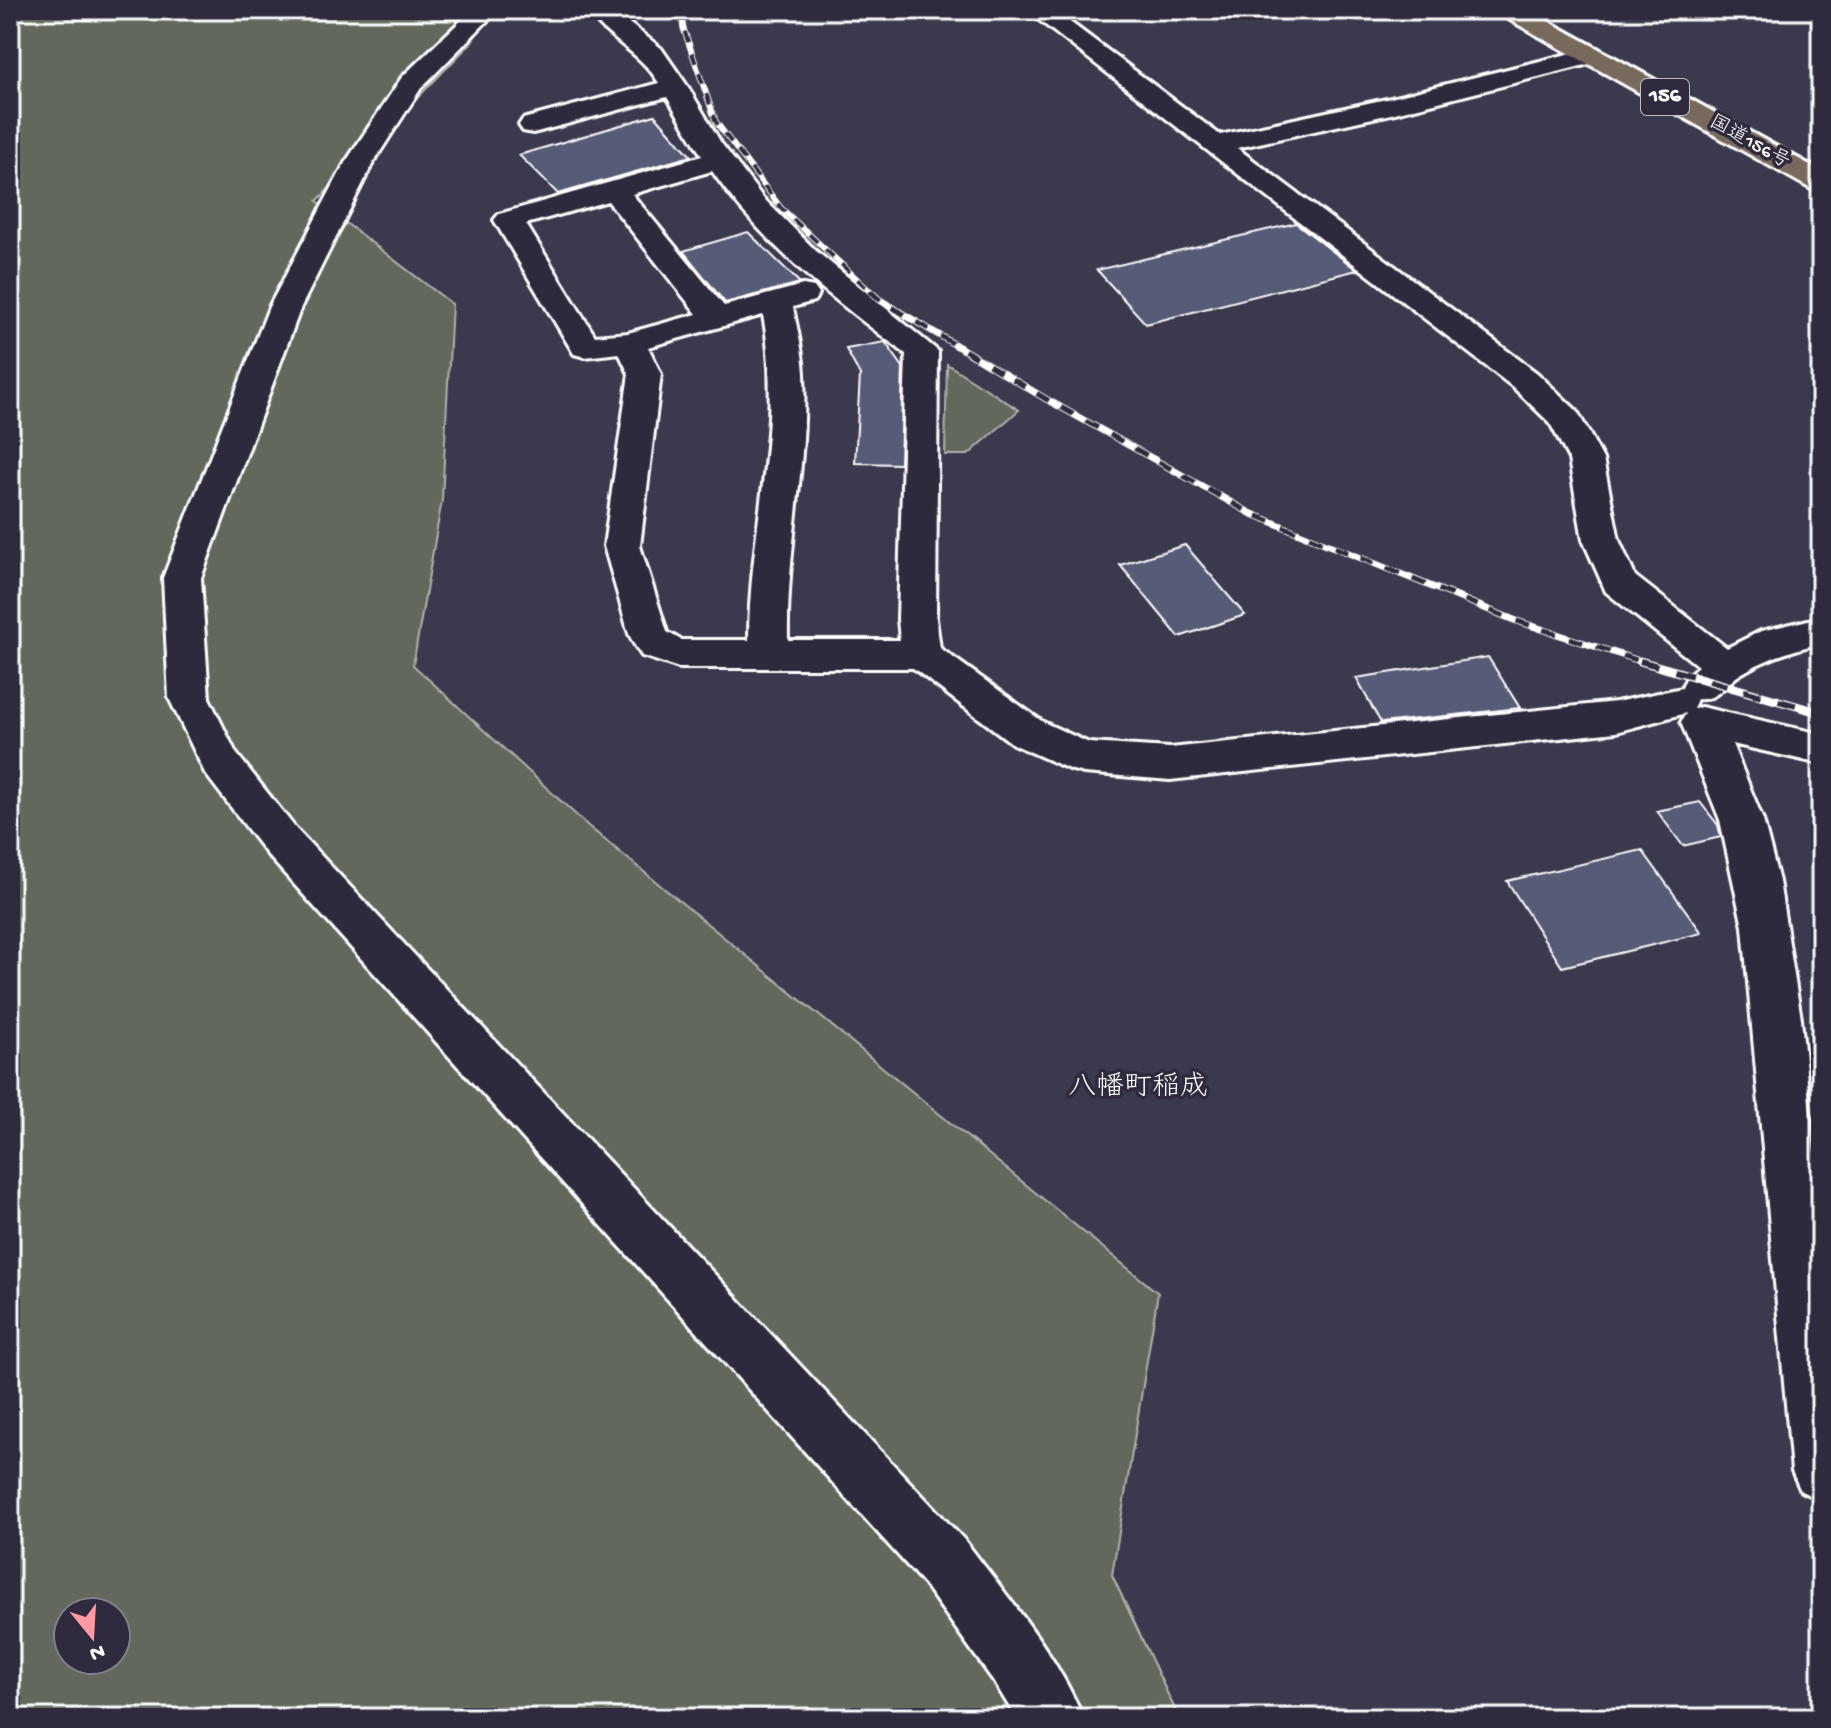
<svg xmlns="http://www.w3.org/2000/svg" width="1831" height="1728" viewBox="0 0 1831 1728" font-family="'Gochi Hand','Klee One',sans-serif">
	<rect width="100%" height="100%" fill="#3b394e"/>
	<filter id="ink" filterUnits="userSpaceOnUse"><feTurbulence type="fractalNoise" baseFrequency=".0125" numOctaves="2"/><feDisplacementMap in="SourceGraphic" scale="16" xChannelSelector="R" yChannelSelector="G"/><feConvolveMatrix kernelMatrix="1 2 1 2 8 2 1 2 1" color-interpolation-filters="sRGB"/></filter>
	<g filter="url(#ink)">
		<!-- green -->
		<g fill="#62685b" stroke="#b0b4ad" stroke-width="2" fill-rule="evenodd">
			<path d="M10,10H493L470,44L317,201L452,304L442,500L413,665L588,826L1158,1293L1112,1575L1179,1718H10ZM68,1612H116V1660H68Z"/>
			<path d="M947,364L1019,410L968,455H945Z"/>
		</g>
		<!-- building -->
		<g fill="#565b77" stroke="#fff" stroke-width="2">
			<path d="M655,115L691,156L558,194L519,155Z"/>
			<path d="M1296,223L1357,270L1146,324L1097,270Z"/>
			<path d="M748,232L800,283L725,303L683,251Z"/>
			<path d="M885,342L903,367L900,464L855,463L860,375L846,349Z"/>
			<path d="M1185,545L1245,615L1179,637L1120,565Z"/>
			<path d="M1488,657L1520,708L1381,723L1356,678Z"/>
			<path d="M1700,802L1718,825L1721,837L1683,846L1657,811Z"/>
			<path d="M1642,850L1702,933L1562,967L1507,881Z"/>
		</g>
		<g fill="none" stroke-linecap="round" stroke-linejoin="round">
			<defs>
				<g id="minor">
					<path d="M472,10H498L421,88L373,163L301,307L201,578L209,698L236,753L296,829L966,1542C1008,1598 1056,1653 1083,1718H1016L995,1683L924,1584L266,853L205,773L169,698L163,578L269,307L345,163L402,77Z"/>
					<path d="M587,10H612L661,48L688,87L721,143L763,198L816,251L938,351L936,619L940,648L1043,722L1089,743L1170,748L1616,702L1682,688L1687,676L1698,666L1606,592L1583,540L1569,459L1550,423L1513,387L1026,10H1054L1220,135L1391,98L1592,48L1601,51L1605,56L1601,61L1391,114L1237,148L1537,373L1577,411L1603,459L1619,540L1635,576L1727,648L1761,631L1821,617V643C1792,650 1764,659 1739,675C1724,685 1717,701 1697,699L1693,709L1701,707L1821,734V764L1732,744L1763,820L1779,881L1801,1019L1821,1226V1500L1801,1491L1792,1471L1743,927L1720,820L1681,722L1686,713L1616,732L1170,780L1084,773L1069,769L1013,744L913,668H679L642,656L634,644L629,634L604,546L629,374L619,353L585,357L574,354L494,220L499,214L702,156L667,97L533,133L523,131L519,125L523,119L659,83C639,50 607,40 587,10ZM712,171C763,245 835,301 906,354L898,619L900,640H788C786,551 808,463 804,374C803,351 797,329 793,307L814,301L819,294L814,287L803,285L724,306L632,194ZM608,201L697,314L628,333L595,336L526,224ZM763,315C784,424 749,530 749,640H681L667,632L640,546L661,374L648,347Z"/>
				</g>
				<path id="highway" d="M1498,10H1528L1821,171V192L1811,189L1501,15Z"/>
			</defs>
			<!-- minor casing -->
			<use href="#minor" stroke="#fff" stroke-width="6"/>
			<!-- highway casing -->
			<use href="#highway" stroke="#fff" stroke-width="6"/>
			<!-- minor -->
			<use href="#minor" fill="#2f2a3d" fill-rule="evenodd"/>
			<!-- highway -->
			<use href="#highway" fill="#77695c" fill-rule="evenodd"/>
			<defs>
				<path id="rail-far2" d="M682,10L683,27L716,122L781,208L872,293"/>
				<path id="rail-far1" d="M870,291L880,300L1046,399L1250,513L1514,620L1646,663"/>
				<path id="rail" d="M1640,661L1821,713"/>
			</defs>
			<!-- rail-far2 casing -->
			<use href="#rail-far2" stroke="#fff" stroke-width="6"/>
			<!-- rail-far1 casing -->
			<use href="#rail-far1" stroke="#fff" stroke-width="7"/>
			<!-- rail casing -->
			<use href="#rail" stroke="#fff" stroke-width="9"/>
			<!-- rail-far2 -->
			<use href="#rail-far2" stroke="#2f2a3d" stroke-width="4" stroke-dasharray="11" stroke-linecap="butt"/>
			<!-- rail-far1 -->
			<use href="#rail-far1" stroke="#2f2a3d" stroke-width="5" stroke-dasharray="14" stroke-linecap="butt"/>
			<!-- rail -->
			<use href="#rail" stroke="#2f2a3d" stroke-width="6" stroke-dasharray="18" stroke-linecap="butt"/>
		</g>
	</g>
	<g text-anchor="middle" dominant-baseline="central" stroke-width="7" stroke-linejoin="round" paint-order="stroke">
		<!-- far-street labels -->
		<g font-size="20" fill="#fff" stroke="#2f2a3d">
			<text transform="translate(1749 143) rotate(29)">国道156号</text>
		</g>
		<!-- shield labels -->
		<rect fill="#2f2a3d" stroke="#c1bfc5" stroke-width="2" x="1641" y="79" width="48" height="36" rx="6"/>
		<g font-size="22" font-weight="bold" fill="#fff">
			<text x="1665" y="97">156</text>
		</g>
		<!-- quarter labels -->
		<g font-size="28" fill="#fff" stroke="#2f2a3d">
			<text x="1138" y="1088">八幡町稲成</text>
		</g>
	</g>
	<!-- margin -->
	<rect width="1831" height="1728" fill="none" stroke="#2f2a3d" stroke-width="40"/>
	<rect x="20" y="20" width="1791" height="1688" fill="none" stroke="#fff" stroke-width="3" filter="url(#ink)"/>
	<!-- north arrow -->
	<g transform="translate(92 1636) rotate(162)"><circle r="38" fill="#2f2a3d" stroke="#827f8b" stroke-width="2"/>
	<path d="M0-6L14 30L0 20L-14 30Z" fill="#ff9aa2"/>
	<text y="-12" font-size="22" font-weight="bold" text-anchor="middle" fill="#ffffff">N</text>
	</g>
</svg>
